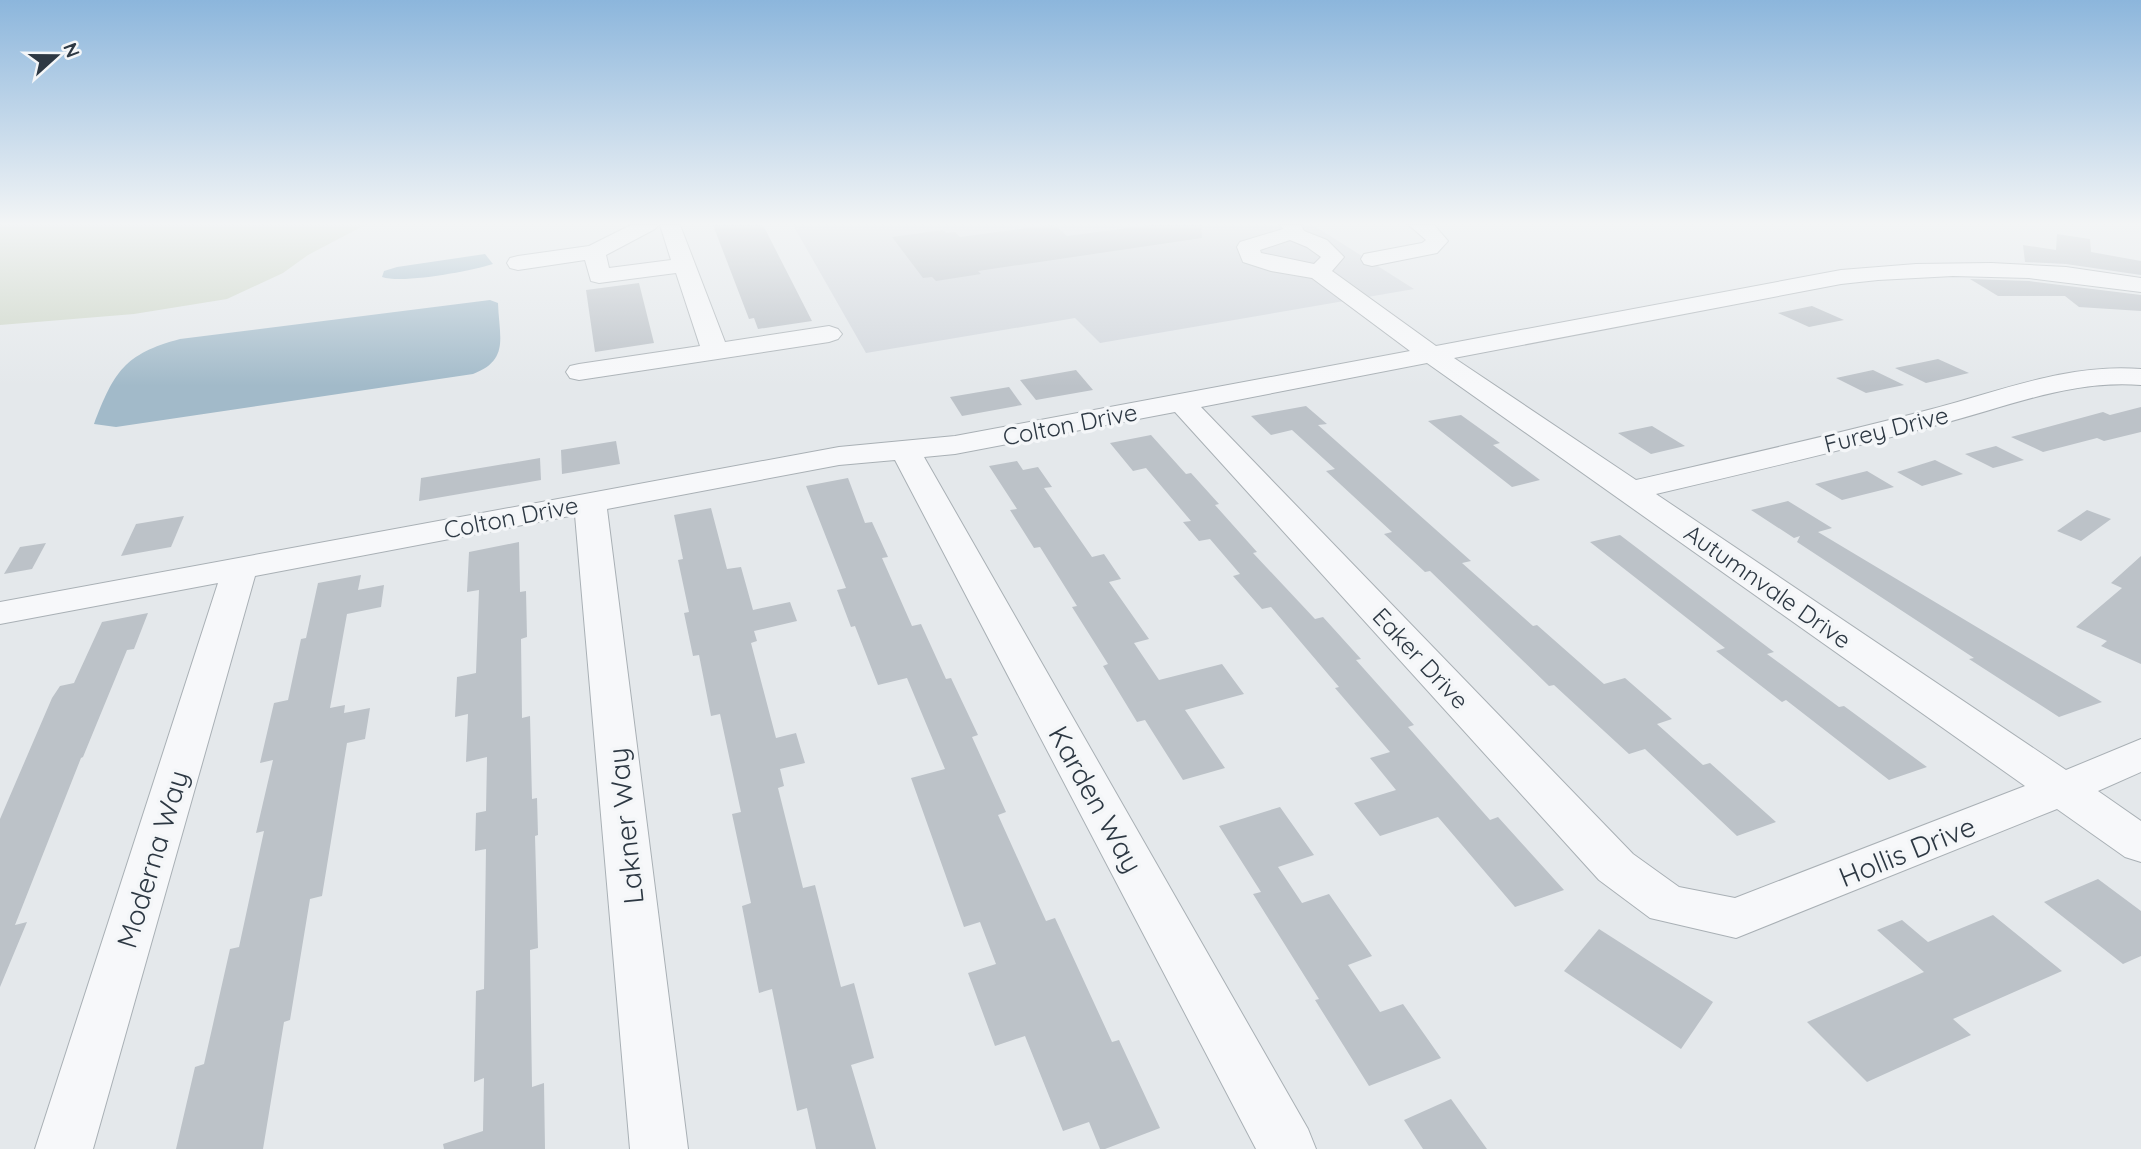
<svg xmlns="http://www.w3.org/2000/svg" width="2141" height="1149" viewBox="0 0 2141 1149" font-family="Quicksand,sans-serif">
	<rect width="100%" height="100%" fill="#e4e8eb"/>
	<!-- built -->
	<path fill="#d2d7dd" d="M793,225H1313L1414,289L1100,343L1075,318L866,353Z"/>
	<!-- green -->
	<path fill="#ccd5c6" d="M0,225H365L308,255L283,273L227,299L134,314L0,325Z"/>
	<!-- water -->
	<g fill="#a2bac9">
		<path d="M485,254L493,264C471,271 403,284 382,277L384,271L397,267Z"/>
		<path d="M490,300L498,303C499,337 510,360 473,374L116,427L94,424C114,372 124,354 180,339Z"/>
	</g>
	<!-- building -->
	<g fill="#bcc2c8">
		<path d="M713,225H763L812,321L758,329L754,318L749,319Z"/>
		<path d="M1050,225H1055L1067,236L1151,225H1201L1202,238L978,271L981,274L936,281L932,277L923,278L892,237L943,230L946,233L955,232L960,237Z"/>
		<path d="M2057,234L2090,239L2091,252L2141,261V275L2066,264L2025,262L2023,245L2056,250Z"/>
		<path d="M1970,279L2029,281L2141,295V311L2079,307L2065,296H1998Z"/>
		<path d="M639,283L654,343L595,352L586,290Z"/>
		<path d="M1812,306L1844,320L1809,327L1778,313Z"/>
		<path d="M1938,359L1969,373L1926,383L1895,368Z"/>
		<path d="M1076,370L1093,390L1036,400L1020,380Z"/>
		<path d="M1873,370L1904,385L1866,393L1836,378Z"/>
		<path d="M1009,387L1022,405L962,416L950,397Z"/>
		<path d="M1306,406L1327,424L1318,425L1471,561L1462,563L1533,626L1537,625L1604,684L1625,678L1672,719L1657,724L1703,765L1710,763L1776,822L1737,836L1645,749L1629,754L1554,685L1549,686L1430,571L1425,572L1384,534L1392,532L1326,471L1335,469L1292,430L1271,435L1251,416Z"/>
		<path d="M2141,407V432L2104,441L2097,438L2043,452L2011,437L2103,412L2110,415Z"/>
		<path d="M1461,415L1500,443L1493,445L1540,480L1512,487L1428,421Z"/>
		<path d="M1652,426L1685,446L1651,454L1618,433Z"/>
		<path d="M1151,435L1186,474L1191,473L1219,504L1215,505L1257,552L1253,553L1315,619L1323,617L1361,659L1356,660L1414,725L1408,727L1490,820L1498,817L1564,890L1515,907L1438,817L1380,836L1354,803L1396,790L1370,758L1390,752L1335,688L1339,687L1271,607L1262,609L1233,576L1240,574L1210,539L1199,541L1183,522L1191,521L1146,468L1133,471L1110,443Z"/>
		<path d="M616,441L620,464L562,474L561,450Z"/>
		<path d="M1996,446L2024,460L1993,468L1965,454Z"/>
		<path d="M540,458L541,480L419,501L421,478Z"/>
		<path d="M1935,460L1963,474L1922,486L1897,472Z"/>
		<path d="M1017,461L1023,470L1038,467L1052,487L1044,488L1092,557L1104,554L1121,579L1109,582L1149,639L1134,643L1159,680L1222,664L1244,694L1185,710L1225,768L1183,780L1145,720L1137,722L1103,666L1108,664L1072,607L1077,606L1040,547L1034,548L1010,510L1017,509L989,466Z"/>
		<path d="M1867,471L1894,487L1842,500L1815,484Z"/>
		<path d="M848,478L865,523L872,522L888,557L882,558L912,626L921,624L946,679L951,678L978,735L972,737L1006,812L998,815L1046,921L1055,918L1112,1042L1119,1040L1160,1128L1105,1149H1100L1089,1122L1063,1131L1025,1036L995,1046L968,973L996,964L980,922L964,927L911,778L945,769L907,678L878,685L855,626L851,627L837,590L846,588L806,486Z"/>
		<path d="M1788,501L1832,528L1818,532L2102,702L2059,717L1969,659L1974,658L1797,542L1800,536L1794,538L1751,510Z"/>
		<path d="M711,508L727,569L741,567L753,610L790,602L797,621L754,631L757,641L751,643L776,738L796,733L805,763L780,769L784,786L778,788L803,888L815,885L841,987L854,983L874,1058L851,1065L876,1149H816L807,1108L797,1111L772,989L759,993L742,906L751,903L732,814L741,812L720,714L711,716L699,655L693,656L684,613L689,612L678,560L683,559L674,515Z"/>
		<path d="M2087,510L2111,519L2081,541L2057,531Z"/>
		<path d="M184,516L171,547L121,556L136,524Z"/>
		<path d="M1620,535L1774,652L1767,654L1839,707L1844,706L1927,767L1889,780L1786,700L1782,702L1716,651L1725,648L1590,542Z"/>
		<path d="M519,542L520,592L526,591L527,637L521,639L522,718L530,716L532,799L537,798L538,835L535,836L538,948L530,950L532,1087L544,1083L545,1149H444L443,1144L483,1131L484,1078L474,1082L476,991L484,989L486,849L475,851L476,813L486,811L487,757L466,762L468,714L455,717L457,677L476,673L479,590L467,592L469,552Z"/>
		<path d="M46,543L32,569L4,574L20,547Z"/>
		<path d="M2141,556V664L2101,646L2107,641L2076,627L2122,588L2111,583Z"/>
		<path d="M361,575L358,590L384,585L381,607L347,614L330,708L345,705L344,713L370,708L365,739L347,743L322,896L310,899L290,1020L284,1022L263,1149H176L195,1067L204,1064L230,949L239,947L264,831L256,833L273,760L260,763L274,703L288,700L301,639L306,638L318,583Z"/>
		<path d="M148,613L134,649L127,650L83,757L81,758L15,925L27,922L0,987V819L52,698L60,686L74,683L102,622Z"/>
		<path d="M1280,807L1314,855L1278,867L1302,903L1329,894L1372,956L1348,965L1380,1012L1403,1004L1441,1058L1369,1086L1315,1000L1319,999L1253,894L1261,892L1219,826Z"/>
		<path d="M2098,879L2141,911V956L2123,964L2044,902Z"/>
		<path d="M1993,915L2062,971L1953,1019L1971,1035L1867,1082L1807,1022L1924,972L1877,930L1902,920L1928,942Z"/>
		<path d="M1599,929L1713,1002L1681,1049L1564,971Z"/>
		<path d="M1451,1099L1487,1149H1423L1404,1120Z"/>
	</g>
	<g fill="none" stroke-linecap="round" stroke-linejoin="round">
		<defs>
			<g id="minor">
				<path d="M631,225H658L655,229L606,255L609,268L671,260L660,225H680L725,342L829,326L838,329L842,334L838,339L829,342L579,380L570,378L566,372L570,366L579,364L700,346L676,273L599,283L591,281L585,260L518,270L510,268L507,263L510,258L518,256L589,246Z"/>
				<path d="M1280,225H1301L1304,231L1327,240L1344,257L1332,271L1436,346L1841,270L1916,264L1991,263L2066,267L2141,278V292L2029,278L1953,276L1878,280L1841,284L1454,358L1636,480C1735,457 1834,435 1932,409C2001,391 2069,363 2141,369V385C2071,379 2004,408 1937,425C1844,450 1750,472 1656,494L2066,770L2141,739V772L2098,791L2141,821V862L2125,857L2057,809L1736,938L1650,918L1599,880L1175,412L955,454L924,457L1308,1129L1316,1149H1256L895,460L839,465L607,509L688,1149H630L575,515L255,576L93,1149H35L218,583L0,624V602L839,447L955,436L1410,351L1312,278L1271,271L1243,262L1237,247L1240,242L1283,229ZM1290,240L1307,247L1321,257L1314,264L1261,253L1260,250ZM1427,363L2025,786L1735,898L1679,887L1633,854L1201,407Z"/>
				<path d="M1409,225H1434L1448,241L1437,253L1372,266L1364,264L1361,259L1364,254L1422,243L1426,240Z"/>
			</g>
		</defs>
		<!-- minor casing -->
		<use href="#minor" stroke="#a9b0b5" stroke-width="2"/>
		<!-- minor -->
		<use href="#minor" fill="#f7f8fa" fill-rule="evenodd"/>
	</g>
	<!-- sky -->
	<linearGradient id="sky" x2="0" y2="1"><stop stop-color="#8cb6dc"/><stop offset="0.58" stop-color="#f3f5f6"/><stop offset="1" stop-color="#f3f5f6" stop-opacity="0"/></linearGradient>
	<rect width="2141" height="386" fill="url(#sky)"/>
	<g text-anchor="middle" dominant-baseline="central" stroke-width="7" stroke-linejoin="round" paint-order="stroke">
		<!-- street labels -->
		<g font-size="24" fill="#2d3843" stroke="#f4f6f8">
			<text transform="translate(1070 424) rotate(-11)">Colton Drive</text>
			<text transform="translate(1886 429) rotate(-14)">Furey Drive</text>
			<text transform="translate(511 517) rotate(-11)">Colton Drive</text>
			<text transform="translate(1768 586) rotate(35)">Autumnvale Drive</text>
			<text transform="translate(1421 658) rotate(47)">Eaker Drive</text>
		</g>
		<!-- near-street labels -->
		<g font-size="28" fill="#2d3843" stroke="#f4f6f8">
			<text transform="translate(1096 799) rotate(61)">Karden Way</text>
			<text transform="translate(625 826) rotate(-96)">Lakner Way</text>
			<text transform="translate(1907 851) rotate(-22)">Hollis Drive</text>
			<text transform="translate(152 859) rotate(-73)">Moderna Way</text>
		</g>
	</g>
	<!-- north arrow -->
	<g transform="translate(56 56) rotate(69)" stroke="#f4f6f8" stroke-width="5" paint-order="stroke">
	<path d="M0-5L12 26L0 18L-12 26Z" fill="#2d3843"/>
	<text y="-10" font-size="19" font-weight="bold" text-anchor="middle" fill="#2d3843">N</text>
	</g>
</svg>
